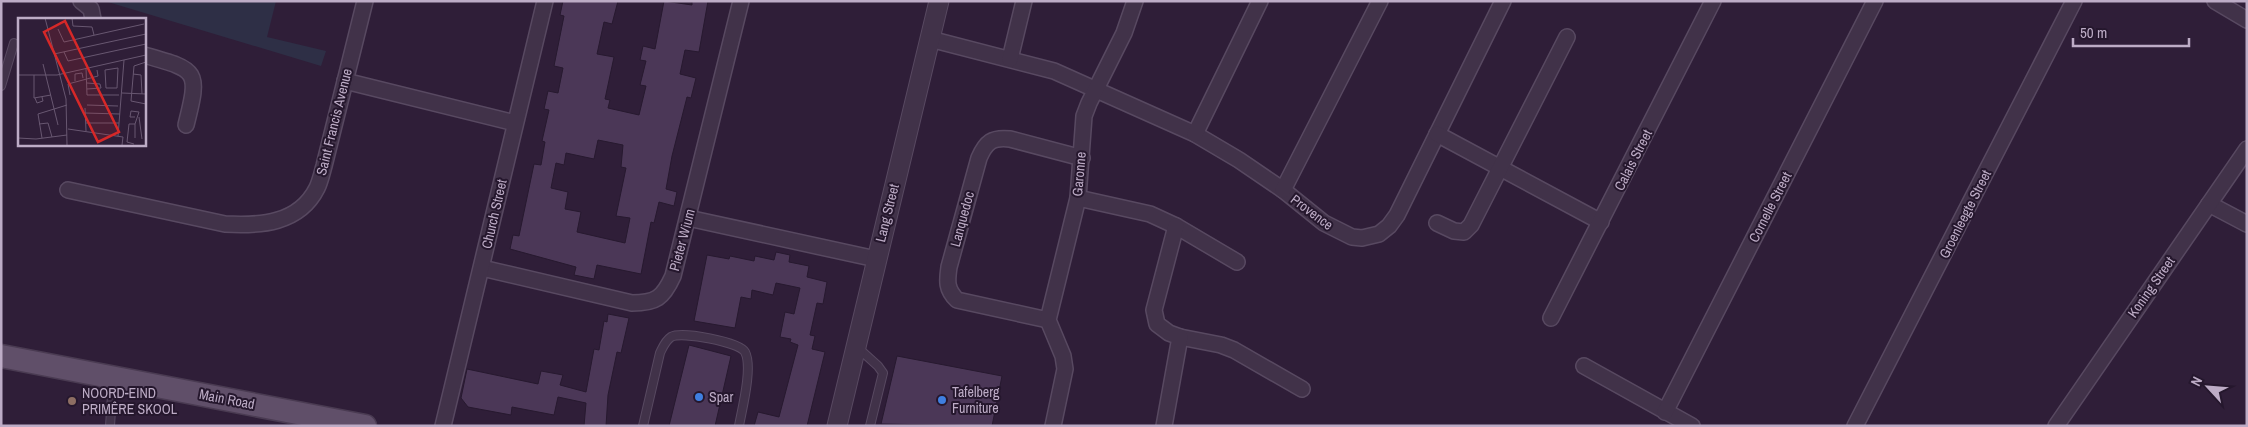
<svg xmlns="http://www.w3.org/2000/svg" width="2248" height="427" viewBox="0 0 2248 427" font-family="'Archivo Narrow',sans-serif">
	<rect width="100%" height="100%" fill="#2f1e38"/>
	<!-- green -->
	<path fill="#2e2f46" d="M276,1L267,37L326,51L321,66L108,2Z"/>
	<!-- building -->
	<g fill="#4b3757" stroke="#27192f" fill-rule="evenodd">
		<path d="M563,1H618L612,24L604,22L597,54L614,57L605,99L610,100L608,108L639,115L646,86L640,85L646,61L640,60L643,46L655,49L664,1L692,5V1H708L699,52L685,50L680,74L696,78L691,98L687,97L672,156L666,189L677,192L674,206L659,202L654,223L651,222L641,274L597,265L594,279L574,275L576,267L510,249L513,235L519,236L534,164L541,165L545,142L542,141L549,110L544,109L548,91L558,93L563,68L554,66L564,16L560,15ZM598,140L623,145L621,167L626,168L616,216L630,218L625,243L577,232L581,212L565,209L568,192L551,188L556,163L564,165L566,153L594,159Z"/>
		<path d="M776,252L790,255L789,262L809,266L807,277L827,282L823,304L817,303L810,335L815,336L812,349L825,352L807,426H754L758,412L779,417L798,345L790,342L791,339L780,337L785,312L794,314L800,288L776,283L773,295L752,290L751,299L741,297L735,328L694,321L707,255L729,259L730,256L754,261L755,256L774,260Z"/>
		<path d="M608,314L629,318L621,353L617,352L608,395L606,426H584L586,403L558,397L554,415L512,407L511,415L468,407L461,398L467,369L538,384L541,371L563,375L560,385L586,392L594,349L599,350L604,321L607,322Z"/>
		<path d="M689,345L731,356L715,426H669Z"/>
		<path d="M897,356L1002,376L992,426L881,424Z"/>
	</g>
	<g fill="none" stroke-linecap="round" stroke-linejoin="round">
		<defs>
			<g id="service">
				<path d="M1,86L14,43"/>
				<path d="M857,347L878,366L883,373L870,426"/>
				<path d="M110,426L113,380"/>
				<path d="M643,426L660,353C663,347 665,341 671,337C682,331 739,342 745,352C753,367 742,409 739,426"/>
			</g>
			<g id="minor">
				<path d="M81,1L91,9L93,19"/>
				<path d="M2215,1L2247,20"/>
				<path d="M930,39L1054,71L1195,134L1239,160L1283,190L1324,223L1352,237L1362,238L1379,234L1389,226L1397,215L1503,1"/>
				<path d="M144,55C198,70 200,70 186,125"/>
				<path d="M1010,59L1024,1"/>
				<path d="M345,81L515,123"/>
				<path d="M1195,134L1260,1"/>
				<path d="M1437,134L1601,222"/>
				<path d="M68,190L225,224C260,226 299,224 317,188C320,182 322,173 324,166L365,1"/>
				<path d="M1283,190L1380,1"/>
				<path d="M1078,198L1150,214L1176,226L1237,262"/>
				<path d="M2209,204L2247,224"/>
				<path d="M688,218L876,259"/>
				<path d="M1437,223L1454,231L1464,232L1471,225L1567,37"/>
				<path d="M482,268L632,303C656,303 663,298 673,276L741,1"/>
				<path d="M1551,318L1713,1"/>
				<path d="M1048,320L957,300C946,289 947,281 949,267L979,158C986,142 992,137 1010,139L1082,158"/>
				<path d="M1180,337L1221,345L1234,350L1302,389"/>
				<path d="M1584,366L1692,426"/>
				<path d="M1665,412L1875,1"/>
				<path d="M443,426L545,1"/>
				<path d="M1053,426L1065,369L1063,356L1048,320L1078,198L1084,116L1089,103L1124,33L1135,1"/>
				<path d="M1164,426L1180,337L1169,333L1157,324L1154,310L1176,226"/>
				<path d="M1855,426L2074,1"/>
				<path d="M2056,426L2247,149"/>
			</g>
			<path id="tertiary" d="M837,426L939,1"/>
			<path id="primary" d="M1,356L365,426"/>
		</defs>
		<!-- service casing -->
		<use href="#service" stroke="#584961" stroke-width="10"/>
		<!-- minor casing -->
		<use href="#minor" stroke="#584961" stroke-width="18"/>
		<!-- tertiary casing -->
		<use href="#tertiary" stroke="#584961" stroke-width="21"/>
		<!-- primary casing -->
		<use href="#primary" stroke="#4a3b52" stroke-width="25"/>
		<!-- service -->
		<use href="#service" stroke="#413249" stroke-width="8"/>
		<!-- minor -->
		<use href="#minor" stroke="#413249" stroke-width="15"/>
		<!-- tertiary -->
		<use href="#tertiary" stroke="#413249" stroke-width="19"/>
		<!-- primary -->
		<use href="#primary" stroke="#604f69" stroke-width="22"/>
	</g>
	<!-- markers -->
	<g fill="#3f7fe0" stroke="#25172d" stroke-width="2">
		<circle cx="699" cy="397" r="5"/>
		<circle cx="942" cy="400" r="5"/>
	</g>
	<circle fill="#8d6e63" stroke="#25172d" stroke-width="2" cx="72" cy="401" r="5"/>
	<g text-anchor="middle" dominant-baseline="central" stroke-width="4" stroke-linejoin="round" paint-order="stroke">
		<!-- street labels -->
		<g font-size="14" fill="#bdacc6" stroke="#25172d">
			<text transform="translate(334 122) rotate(-76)">Saint Francis Avenue</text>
			<text transform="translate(1633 160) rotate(-63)">Calais Street</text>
			<text transform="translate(1079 174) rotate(-85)">Garonne</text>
			<text transform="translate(1770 207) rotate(-63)">Cornelle Street</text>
			<text transform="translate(1312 212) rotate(37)">Provence</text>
			<text transform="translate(887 213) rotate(-76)">Lang Street</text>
			<text transform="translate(494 214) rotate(-77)">Church Street</text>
			<text transform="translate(1965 214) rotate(-63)">Groenleegte Street</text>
			<text transform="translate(962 219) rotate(-75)">Lanquedoc</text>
			<text transform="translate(682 240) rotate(-75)">Pieter Wium</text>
			<text transform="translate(2151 287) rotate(-55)">Koning Street</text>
			<text transform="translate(227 399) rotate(11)">Main Road</text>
		</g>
		<!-- poi labels -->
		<g font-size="14" fill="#bdacc6" stroke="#25172d" text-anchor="start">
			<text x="952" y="392">Tafelberg<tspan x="952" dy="16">Furniture</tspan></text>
			<text x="82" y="393">NOORD-EIND<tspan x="82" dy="16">PRIMÊRE SKOOL</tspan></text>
			<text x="709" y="397">Spar</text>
		</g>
	</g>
	<!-- overview -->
	<g transform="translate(18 18)">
		<rect width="128" height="128" fill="#2f1e38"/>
		<path fill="none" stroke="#685771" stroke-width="1" d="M27,0L48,81L49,127M54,0L55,8L74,9L76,17M40,11L46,24L126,6M46,34L50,43L128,26M36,36L128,16M128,44L116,48L113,83L128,86M25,46L40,107M68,50L69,77H101M100,50L99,70H88L87,52ZM115,56L123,57L124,76M0,57H39L128,37M16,57V80L33,77M57,63V56L64,55L65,60M69,71L83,70L82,66L69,65M104,75L128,76M52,77L50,66L80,58L79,52M17,80L19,85L25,83L24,79M69,87L100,88M67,90L68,113M67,95L102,96M121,99L124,121M68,105H101M21,106L30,105L34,119M117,106L121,94L113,93L112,99H117M50,111L105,119L104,127M100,118L106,42M0,120L18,121L49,117M24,120L20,96L49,87M116,126L109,124L111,106H117V120"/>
		<path fill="#d62828" fill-opacity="0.15" stroke="#d62828" stroke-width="2.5" d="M47,3L101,114L80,124L26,14Z"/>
		<rect width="128" height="128" fill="none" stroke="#bdacc6" stroke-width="2.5"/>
	</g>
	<!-- border -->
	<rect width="2248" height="427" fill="none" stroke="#bdacc6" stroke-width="5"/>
	<!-- north arrow -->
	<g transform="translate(2208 387) rotate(296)" stroke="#25172d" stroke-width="4" paint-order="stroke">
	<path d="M0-4L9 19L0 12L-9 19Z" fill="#bdacc6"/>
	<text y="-8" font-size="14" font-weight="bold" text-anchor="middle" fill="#bdacc6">N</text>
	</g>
	<!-- scale -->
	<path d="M2073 38v8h116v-8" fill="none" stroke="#bdacc6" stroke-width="2.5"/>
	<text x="2080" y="38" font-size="15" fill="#bdacc6" stroke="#25172d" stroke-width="4" paint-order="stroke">50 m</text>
</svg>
